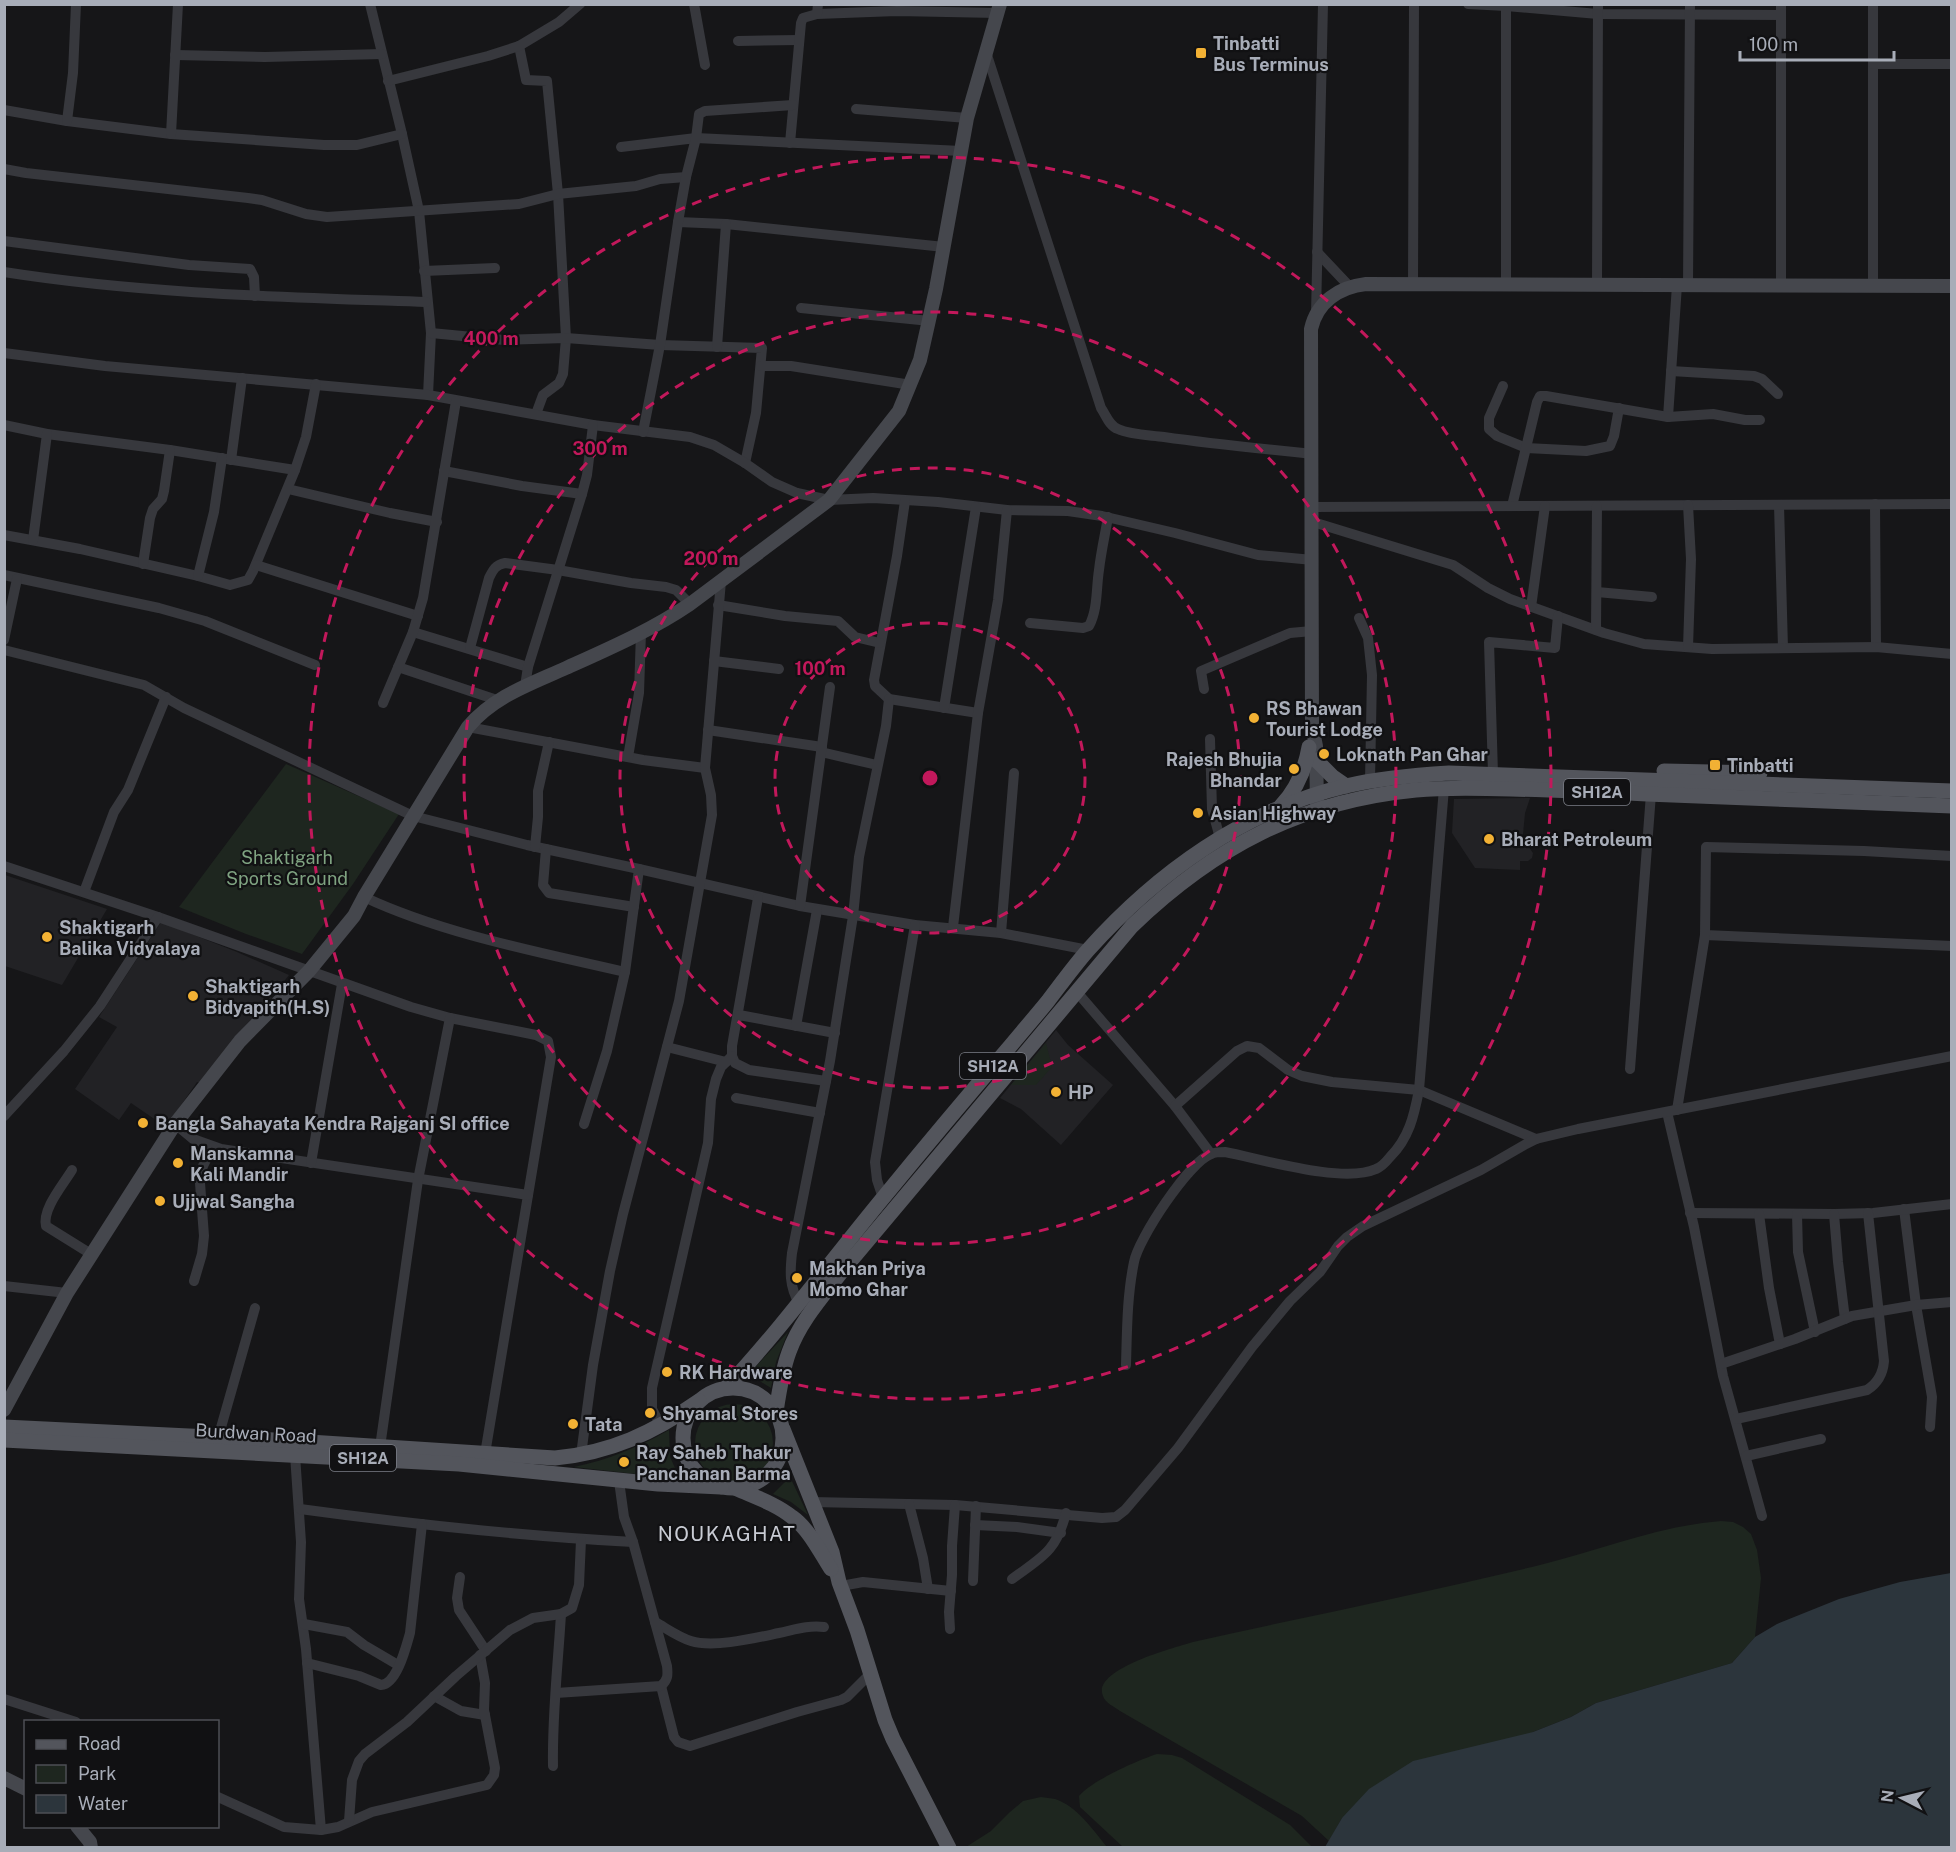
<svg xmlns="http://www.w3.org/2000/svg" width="1956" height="1852" viewBox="0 0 1956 1852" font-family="'Public Sans',sans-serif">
	<rect width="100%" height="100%" fill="#161618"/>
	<!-- built -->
	<g fill="#222225">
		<path d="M1530,798L1525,813L1522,845L1528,846L1533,853L1532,858L1528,861H1520V870L1475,868L1452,833L1454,799Z"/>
		<path d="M5,875L107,909L62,985L5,966Z"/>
		<path d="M161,922L237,952L289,975L204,1084L197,1082L166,1127L131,1103L119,1120L75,1089L117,1027L99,1017Z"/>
		<path d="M1056,1030L1068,1045L1113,1085L1061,1145L1021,1109L1000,1098Z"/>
	</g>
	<!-- green -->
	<g fill="#1e261f">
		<path d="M286,764L399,814L353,884L302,954L246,934L179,907Z"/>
		<path d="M1046,1043L1052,1067L1036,1085H1011Z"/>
		<path d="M788,1332L776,1362L771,1388L758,1380L745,1378Z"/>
		<circle cx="734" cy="1443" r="39"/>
		<path d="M669,1430L670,1457L680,1479L574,1467C608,1460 639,1447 669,1430Z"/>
		<path d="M790,1477L808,1515L791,1502L773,1494Z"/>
		<path d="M1721,1521L1733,1522L1743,1527L1751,1534L1757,1550L1761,1578L1755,1637L1732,1663L1596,1703L1571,1717L1533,1732L1342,1818L1329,1841L1302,1816L1120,1711C1115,1707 1105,1703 1103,1696C1091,1669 1177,1647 1193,1642C1309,1616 1425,1593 1540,1565C1601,1550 1658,1526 1721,1521Z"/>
		<path d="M1157,1754L1172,1755L1182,1758L1290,1825L1312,1847H1123L1080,1807L1079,1796C1091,1781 1138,1760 1157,1754Z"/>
		<path d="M1041,1797C1045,1798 1051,1798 1055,1799C1077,1806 1093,1830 1107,1847H966L991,1831L1010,1812L1023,1801Z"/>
	</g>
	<!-- water -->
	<path fill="#2c353c" d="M1951,1573V1847H1325L1342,1818L1369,1789L1413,1761L1533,1732L1571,1717L1596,1703L1732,1663L1755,1637L1777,1624L1839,1599L1900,1582Z"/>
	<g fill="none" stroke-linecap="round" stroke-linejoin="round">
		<!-- street -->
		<g stroke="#37383d" stroke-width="10">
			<path d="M370,4L402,134L419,211L431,333L428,395"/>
			<path d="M694,4L705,65"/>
			<path d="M1468,4L1506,6L1598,14L1781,15"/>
			<path d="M1873,4V286"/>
			<path d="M817,14L897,11L997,13"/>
			<path d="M738,41L799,40"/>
			<path d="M519,46L526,80L547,81L558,194L566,338L563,374L559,383L543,395L536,414"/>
			<path d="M986,52L1101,408C1106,415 1109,426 1118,429C1131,435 1149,435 1164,437C1213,444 1263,449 1313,454"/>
			<path d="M175,55L265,57L382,54"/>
			<path d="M1873,64H1952"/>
			<path d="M388,81L488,56L519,46L559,22L580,4"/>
			<path d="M856,109L967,118"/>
			<path d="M4,110L67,121L171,134L324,145H357L402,134"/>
			<path d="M67,121L73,73L76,4"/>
			<path d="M171,134L178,4"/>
			<path d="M790,143L801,23L803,18L817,14L818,4"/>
			<path d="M621,147L696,138L961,151"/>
			<path d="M4,169L26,173L248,198L262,200L306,214L327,217L519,204L558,194L636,186L660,179L686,177"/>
			<path d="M678,222L726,224L944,247"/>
			<path d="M4,241L189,265L250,269L254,277L255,296"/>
			<path d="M1317,252L1350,287"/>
			<path d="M424,271L495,268"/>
			<path d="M4,272C144,294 285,297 426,302"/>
			<path d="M1413,284L1414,4"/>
			<path d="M1506,284V4"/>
			<path d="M1597,284L1598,4"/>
			<path d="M1688,285L1690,4"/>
			<path d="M1781,285V4"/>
			<path d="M801,308L930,321"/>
			<path d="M1316,314L1323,4"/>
			<path d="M431,333L504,340L566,338L660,345L762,348L756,413L745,463"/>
			<path d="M717,347L726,224"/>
			<path d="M4,353L105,366L428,395L593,425L690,437L714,445L745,463L772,482L797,493L829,500L873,498L938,502L1007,510L1068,511L1102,516L1175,533L1258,555L1313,560"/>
			<path d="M761,366H791L911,385"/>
			<path d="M1671,371L1754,376L1762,379L1778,394"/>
			<path d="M1503,386L1489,418V429L1497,436L1526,448L1586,451L1610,446L1614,436L1619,408"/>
			<path d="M1668,417L1677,285"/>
			<path d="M4,425L47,434L170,450L295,470"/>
			<path d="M643,432L660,345L678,222L686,177L696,138L699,114L705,111L793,105"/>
			<path d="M231,460L242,378"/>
			<path d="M444,471L522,486L582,494"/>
			<path d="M288,489L390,513L437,522"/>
			<path d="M905,501L897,556L874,680L875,686L889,699L978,713"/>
			<path d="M1875,504L1876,647"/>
			<path d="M1779,505L1783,648"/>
			<path d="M1512,506L1537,402L1540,396H1546L1668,417L1713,414L1745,420H1760"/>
			<path d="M1313,507L1952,504"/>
			<path d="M1313,522L1453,565L1488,588L1510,599L1604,633L1644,644L1712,649L1876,647L1952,654"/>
			<path d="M4,535L80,549L198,576L230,585L248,580L253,571L295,470L306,437L316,384"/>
			<path d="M33,540L47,434"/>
			<path d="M143,564L150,518L153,509L162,499L164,491L170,450"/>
			<path d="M256,565L418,616"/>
			<path d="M4,575L159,608L205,621L315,665"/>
			<path d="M198,576L214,512L222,458"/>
			<path d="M1597,592L1652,597"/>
			<path d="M718,605L785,616L838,621L855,637L880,643"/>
			<path d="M1531,607L1545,506"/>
			<path d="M1359,618L1368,638L1372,675L1370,781"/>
			<path d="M1030,623L1083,628L1089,626C1098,609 1096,589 1099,570C1101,552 1105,535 1108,517"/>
			<path d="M1596,630L1597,506"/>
			<path d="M413,632L528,667"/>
			<path d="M4,640L17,579"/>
			<path d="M1688,647L1691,559L1688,505"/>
			<path d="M470,648L489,578C493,570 495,565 505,563L558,570L631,583L666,587L676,590L690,604"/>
			<path d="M4,650L144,685L184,708L413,816L527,845L639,869L800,906L915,925L1001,933L1088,950"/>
			<path d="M714,661L779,669"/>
			<path d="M398,667L497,700"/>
			<path d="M525,686L528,667L582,494L587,475L593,425"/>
			<path d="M1204,689L1201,671L1290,633L1312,631"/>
			<path d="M383,703L413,632L423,598L456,401"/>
			<path d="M944,708L976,507"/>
			<path d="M468,727L643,760L705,768"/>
			<path d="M708,730L822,747"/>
			<path d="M1210,739L1212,809L1220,838"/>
			<path d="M821,752L877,765"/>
			<path d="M628,757L639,693L641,632"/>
			<path d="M1493,774L1489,642L1555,648L1558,616"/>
			<path d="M535,847L538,817V791L549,742"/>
			<path d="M546,849L543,885L549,893L634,907"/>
			<path d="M4,866L158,917L411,1007L450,1018L536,1035L548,1041L551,1057L485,1454"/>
			<path d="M84,892L114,812L128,790L166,697"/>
			<path d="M364,897C443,934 539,952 625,972"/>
			<path d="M758,898L732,1046V1056L735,1063L749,1070L826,1081"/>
			<path d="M800,906L830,687"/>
			<path d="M953,927L978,713L998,600L1007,510"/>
			<path d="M1001,933L1014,773"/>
			<path d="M1705,935L1952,946"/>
			<path d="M1076,991L1175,1106L1211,1154"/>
			<path d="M739,1015L835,1033"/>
			<path d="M796,1026L817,910"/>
			<path d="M667,1047L726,1062"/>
			<path d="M1630,1069L1651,794"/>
			<path d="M736,1098L820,1113"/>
			<path d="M1175,1106L1237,1051L1247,1046L1259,1048L1288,1070L1302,1076L1332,1082L1419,1090L1536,1139"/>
			<path d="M1677,1110L1705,935L1706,847L1864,851L1952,856"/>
			<path d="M1667,1112L1694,1227L1723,1376L1762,1516"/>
			<path d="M4,1116L64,1051L100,1006L158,917"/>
			<path d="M175,1124L193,1139L221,1149L528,1195"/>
			<path d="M584,1124L607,1051L625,972L639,869"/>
			<path d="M311,1163L342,984"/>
			<path d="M72,1170C63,1185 42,1209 46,1226L91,1254"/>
			<path d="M883,1198L877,1180L875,1162L915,925"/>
			<path d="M1904,1209L1916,1305L1932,1397L1930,1427"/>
			<path d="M1690,1213L1834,1214L1873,1213L1952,1204"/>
			<path d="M1759,1214L1769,1288L1780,1344"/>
			<path d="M1797,1214L1798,1252L1815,1332"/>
			<path d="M1834,1214L1838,1262L1845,1319"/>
			<path d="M194,1281L202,1254L204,1236L200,1183L203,1166L212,1147"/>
			<path d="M4,1286L67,1293"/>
			<path d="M799,1303C789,1286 790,1271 792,1253L830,1061L853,916L859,857L886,726L889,699"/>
			<path d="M1721,1364L1795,1339L1852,1316L1916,1305L1952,1302"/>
			<path d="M1126,1365C1127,1330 1127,1296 1134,1262C1138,1239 1189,1162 1211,1154C1215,1152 1221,1152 1225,1152C1262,1159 1343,1184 1376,1169C1381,1167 1386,1162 1390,1157C1409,1138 1414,1116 1419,1090L1444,788"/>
			<path d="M1736,1419L1867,1390C1878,1383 1883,1374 1884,1361L1868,1213"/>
			<path d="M661,1426L652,1409V1388L708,1143L711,1099L716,1079L721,1067L732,1056"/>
			<path d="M218,1438L255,1308"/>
			<path d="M380,1447L418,1180L450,1018"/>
			<path d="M295,1455L301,1542L299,1599L306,1649L321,1830"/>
			<path d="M581,1455L593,1365L610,1271L623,1214L679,1001L712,815L711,795L705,768L721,581"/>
			<path d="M1746,1456L1821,1439"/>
			<path d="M812,1502L955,1505L1102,1518L1116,1517L1125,1510L1178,1448L1252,1347L1290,1301L1320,1272L1338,1246L1347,1237L1363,1226L1481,1170L1526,1144L1536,1139L1578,1129L1952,1056"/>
			<path d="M909,1504L923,1558L928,1589"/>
			<path d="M300,1509C410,1524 522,1536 633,1542"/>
			<path d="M975,1525L1017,1527L1061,1533"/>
			<path d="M460,1577L457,1598L459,1610L486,1651"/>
			<path d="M1012,1579C1042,1557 1056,1552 1066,1513"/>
			<path d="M973,1581L976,1506"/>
			<path d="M841,1586L863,1582L951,1591"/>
			<path d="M655,1622C666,1628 678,1637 691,1641C714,1648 755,1638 779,1633C794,1630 807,1625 824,1627"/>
			<path d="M304,1624L347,1632L364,1645L398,1665"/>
			<path d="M950,1629L949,1612L952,1575V1546L955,1505"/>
			<path d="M307,1663L359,1676L381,1685C397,1684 406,1647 410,1633L422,1524"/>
			<path d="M661,1686L674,1737L678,1742L690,1746L797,1712L841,1700L847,1697L871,1673"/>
			<path d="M556,1693L661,1686C668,1680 668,1675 667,1666L633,1542L624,1517L619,1481"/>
			<path d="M434,1696L461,1711L485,1715"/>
			<path d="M4,1699L76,1722"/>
			<path d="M553,1766C552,1715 558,1665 561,1614"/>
			<path d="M218,1797L284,1827L321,1830L338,1827L372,1812L487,1785L494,1775L495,1768L484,1710L485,1683L480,1655"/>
			<path d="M349,1821L352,1780L359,1761L365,1754L407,1722L456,1676L510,1630L533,1618L561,1614L572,1608L579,1585L581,1540"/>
		</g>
		<!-- secondary -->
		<g stroke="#45474d" stroke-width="14">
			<path d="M1317,804L1316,746L1312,726L1311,329C1317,302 1339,287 1366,284L1952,286"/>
			<path d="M4,1410L67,1293L175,1124L240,1041L309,971L354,916L364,897L468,727C494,696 531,684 566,668C608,649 652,630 690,604L829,500L899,411L920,360L936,289L967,118L1000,4"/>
			<path d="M4,1778L26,1789"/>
			<path d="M77,1826L90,1842L91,1848"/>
		</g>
		<!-- primary -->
		<g stroke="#53555c" stroke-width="15">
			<path d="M1316,760L1333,777L1346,786"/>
			<path d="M1664,771L1760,773"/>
			<path d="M1281,806C1297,789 1305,770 1309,747"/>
			<path d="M726,1388C782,1328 831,1261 883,1198C924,1148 965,1099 1007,1050C1021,1033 1035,1017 1048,1001C1061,984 1074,966 1088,950C1157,873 1244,810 1346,786C1380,778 1415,775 1449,773L1952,791"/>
			<circle cx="733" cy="1438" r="50"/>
			<path d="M776,1412C779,1392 782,1371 789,1352C800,1321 823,1296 843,1270L1132,926C1214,847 1301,801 1416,790C1448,787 1480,788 1511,789C1557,790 1602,792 1647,794C1749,798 1850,802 1952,806"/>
			<path d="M4,1427L294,1441L555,1458C610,1453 653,1433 699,1401"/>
			<path d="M783,1429L832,1552L839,1582L857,1630L885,1720L893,1739L949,1848"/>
			<path d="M4,1440L459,1464L658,1484L721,1487"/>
			<path d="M737,1489C755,1497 776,1504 792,1517C809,1529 820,1552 831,1569"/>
		</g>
	</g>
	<!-- distance rings -->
	<g fill="none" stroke="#c2185b" stroke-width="3" stroke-dasharray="10 8">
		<circle cx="930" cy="778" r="155"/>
		<circle cx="930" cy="778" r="310"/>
		<circle cx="930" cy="778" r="466"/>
		<circle cx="930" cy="778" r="621"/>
	</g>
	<!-- markers -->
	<g fill="#f2b134" stroke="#111113" stroke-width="2">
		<rect x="1195" y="47" width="12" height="12" rx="3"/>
		<circle cx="1254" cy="718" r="6"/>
		<circle cx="1324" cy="754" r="6"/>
		<rect x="1709" y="759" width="12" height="12" rx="3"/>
		<circle cx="1294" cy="769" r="6"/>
		<circle cx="1198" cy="813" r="6"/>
		<circle cx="1489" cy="839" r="6"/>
		<circle cx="47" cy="937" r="6"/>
		<circle cx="193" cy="996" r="6"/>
		<circle cx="1056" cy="1092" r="6"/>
		<circle cx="143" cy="1123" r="6"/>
		<circle cx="178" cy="1163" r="6"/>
		<circle cx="160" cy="1201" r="6"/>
		<circle cx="797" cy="1278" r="6"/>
		<circle cx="667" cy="1372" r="6"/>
		<circle cx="650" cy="1413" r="6"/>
		<circle cx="573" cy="1424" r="6"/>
		<circle cx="624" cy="1462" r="6"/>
	</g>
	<g text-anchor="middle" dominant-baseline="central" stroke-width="4.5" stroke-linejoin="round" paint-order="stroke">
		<!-- shield labels -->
		<g fill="#111113" stroke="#7b7e86" stroke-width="1.5">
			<rect x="1564" y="779" width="66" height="26" rx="4.5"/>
			<rect x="960" y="1053" width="66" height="26" rx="4.5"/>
			<rect x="330" y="1445" width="66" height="26" rx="4.5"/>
		</g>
		<g font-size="16" font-weight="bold" fill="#a8adb8">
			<text x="1597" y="792">SH12A</text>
			<text x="993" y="1066">SH12A</text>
			<text x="363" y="1458">SH12A</text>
		</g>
		<!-- poi labels -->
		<g font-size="18" font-weight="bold" fill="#a8adb8" stroke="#111113" text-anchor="start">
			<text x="1213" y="43">Tinbatti<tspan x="1213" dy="21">Bus Terminus</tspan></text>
			<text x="1266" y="708">RS Bhawan<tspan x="1266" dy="21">Tourist Lodge</tspan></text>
			<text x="1336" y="754">Loknath Pan Ghar</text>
			<text x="1282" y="759" text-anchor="end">Rajesh Bhujia<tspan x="1282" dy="21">Bhandar</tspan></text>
			<text x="1727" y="765">Tinbatti</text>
			<text x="1210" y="813">Asian Highway</text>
			<text x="1501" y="839">Bharat Petroleum</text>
			<text x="59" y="927">Shaktigarh<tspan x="59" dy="21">Balika Vidyalaya</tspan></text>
			<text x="205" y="986">Shaktigarh<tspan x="205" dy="21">Bidyapith(H.S)</tspan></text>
			<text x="1068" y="1092">HP</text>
			<text x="155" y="1123">Bangla Sahayata Kendra Rajganj SI office</text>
			<text x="190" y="1153">Manskamna<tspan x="190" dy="21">Kali Mandir</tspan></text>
			<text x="172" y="1201">Ujjwal Sangha</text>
			<text x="809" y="1268">Makhan Priya<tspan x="809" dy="21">Momo Ghar</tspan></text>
			<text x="679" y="1372">RK Hardware</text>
			<text x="662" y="1413">Shyamal Stores</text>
			<text x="585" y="1424">Tata</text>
			<text x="636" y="1452">Ray Saheb Thakur<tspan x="636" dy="21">Panchanan Barma</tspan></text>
		</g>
		<!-- park labels -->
		<g font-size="18" fill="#7fa381" stroke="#111113">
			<text x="287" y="857">Shaktigarh<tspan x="287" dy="21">Sports Ground</tspan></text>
		</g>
		<!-- street labels -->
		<g font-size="18" fill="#a8adb8" stroke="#111113">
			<text transform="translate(256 1433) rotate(3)">Burdwan Road</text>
		</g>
		<!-- neighbourhood labels -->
		<g font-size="20" letter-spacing="1.5" fill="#c9ccd4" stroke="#111113">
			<text x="727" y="1534">NOUKAGHAT</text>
		</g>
	</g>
	<circle cx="930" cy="778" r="9" fill="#c2185b" stroke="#111113" stroke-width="3"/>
	<g font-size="18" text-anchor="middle" font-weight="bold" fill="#c2185b" stroke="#111113" stroke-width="4.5" stroke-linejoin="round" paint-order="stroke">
		<text x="491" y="345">400 m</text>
		<text x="600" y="455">300 m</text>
		<text x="711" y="565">200 m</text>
		<text x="820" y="675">100 m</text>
	</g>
	<!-- border -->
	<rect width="1956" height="1852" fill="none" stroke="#a8adb8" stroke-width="12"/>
	<!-- legend -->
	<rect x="24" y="1720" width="195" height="108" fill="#111113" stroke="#4d4f55" stroke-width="1.5"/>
	<rect x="36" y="1740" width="30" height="9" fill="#53555c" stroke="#4d4f55" stroke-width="1.5"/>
	<text x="78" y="1750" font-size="18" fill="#a8adb8">Road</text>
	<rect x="36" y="1765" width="30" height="18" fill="#1e261f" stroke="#4d4f55" stroke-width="1.5"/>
	<text x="78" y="1780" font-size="18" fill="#a8adb8">Park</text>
	<rect x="36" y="1795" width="30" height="18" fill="#2c353c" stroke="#4d4f55" stroke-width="1.5"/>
	<text x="78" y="1810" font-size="18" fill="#a8adb8">Water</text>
	<!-- north arrow -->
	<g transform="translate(1902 1798) rotate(277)" stroke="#111113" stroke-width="4.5" paint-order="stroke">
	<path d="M0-4.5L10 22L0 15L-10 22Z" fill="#a8adb8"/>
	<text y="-9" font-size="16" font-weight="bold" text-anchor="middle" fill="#a8adb8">N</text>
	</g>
	<!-- scale -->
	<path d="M1740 51v9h154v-9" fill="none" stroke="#a8adb8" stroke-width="3"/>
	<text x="1749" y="51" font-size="18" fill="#a8adb8" stroke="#111113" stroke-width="4.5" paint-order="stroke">100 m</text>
</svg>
